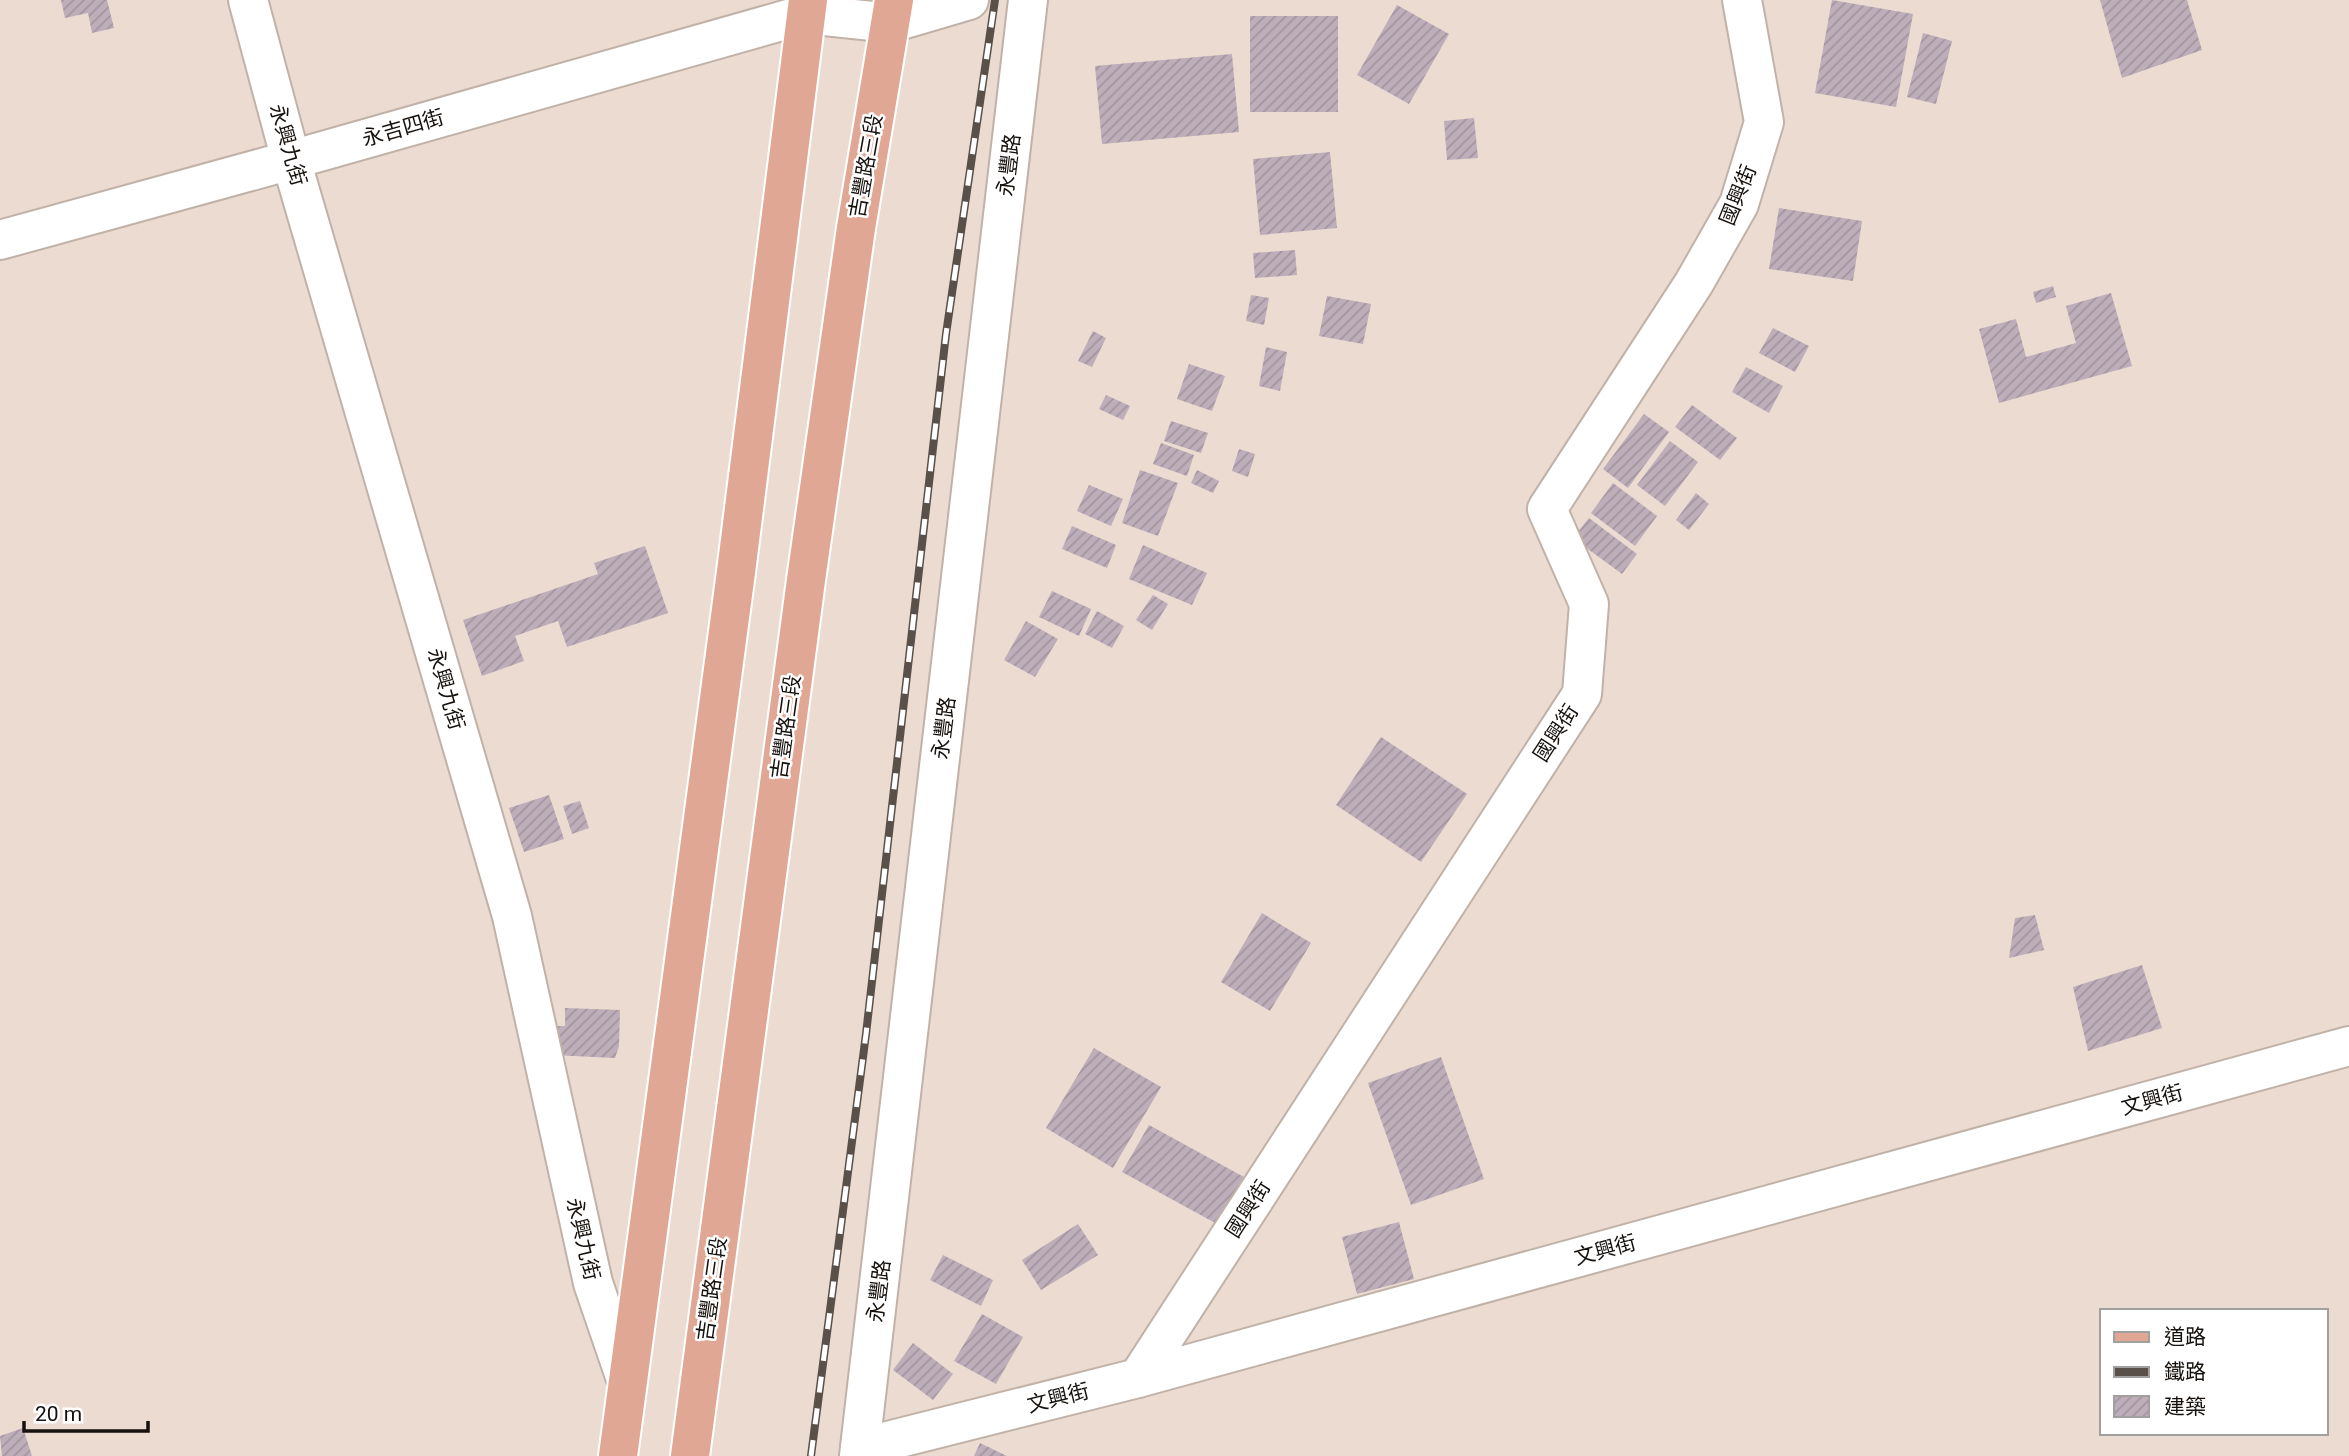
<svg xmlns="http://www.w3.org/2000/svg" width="2349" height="1456" viewBox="0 0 2349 1456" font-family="Roboto,'Noto Sans TC',sans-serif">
	<defs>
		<pattern id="building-hatch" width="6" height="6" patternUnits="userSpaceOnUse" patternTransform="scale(1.75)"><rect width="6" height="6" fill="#bdaeba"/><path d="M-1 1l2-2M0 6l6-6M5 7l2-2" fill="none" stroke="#a2959f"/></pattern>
	</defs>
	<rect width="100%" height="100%" fill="#ecdbd1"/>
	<!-- building -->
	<g fill="url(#building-hatch)">
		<path d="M61,0H107L114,28L92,33L88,13L65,18Z"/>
		<path d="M1832,0L1913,14L1896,107L1815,93Z"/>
		<path d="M2100,0H2187L2202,50L2122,78Z"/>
		<path d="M1397,5L1449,34L1409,104L1357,75Z"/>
		<rect x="1250" y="16" width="88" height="96"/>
		<path d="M1923,33L1952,41L1936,104L1907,97Z"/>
		<path d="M1232,54L1239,132L1102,144L1095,66Z"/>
		<path d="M1474,118L1478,158L1447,160L1444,121Z"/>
		<path d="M1330,152L1337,228L1260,235L1253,159Z"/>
		<path d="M1779,208L1862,221L1853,281L1769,269Z"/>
		<path d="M1295,250L1297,275L1255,278L1253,253Z"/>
		<path d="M2053,286L2056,297L2036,303L2033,292Z"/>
		<path d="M2111,293L2132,366L1999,403L1979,329L2016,319L2026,357L2076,343L2066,306Z"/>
		<path d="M1251,295L1269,298L1264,325L1246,321Z"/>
		<path d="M1327,296L1371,304L1363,344L1319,336Z"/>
		<path d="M1773,328L1809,346L1795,372L1759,353Z"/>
		<path d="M1093,331L1106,338L1092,367L1078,361Z"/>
		<path d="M1266,347L1287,352L1280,391L1259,386Z"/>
		<path d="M1189,364L1225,376L1212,411L1177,399Z"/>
		<path d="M1746,367L1783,386L1769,413L1732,392Z"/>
		<path d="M1106,395L1130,406L1123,420L1099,409Z"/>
		<path d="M1692,405L1737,438L1720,460L1675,427Z"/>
		<path d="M1644,414L1669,432L1628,488L1603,469Z"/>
		<path d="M1171,421L1208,433L1201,453L1164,441Z"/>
		<path d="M1670,441L1698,462L1665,506L1637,485Z"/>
		<path d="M1161,443L1194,455L1187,476L1153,464Z"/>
		<path d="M1239,449L1255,454L1248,477L1232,471Z"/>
		<path d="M1140,470L1178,483L1158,536L1122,523Z"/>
		<path d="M1197,470L1219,481L1213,493L1191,483Z"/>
		<path d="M1613,483L1657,516L1635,546L1591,513Z"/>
		<path d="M1089,485L1123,499L1111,526L1077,511Z"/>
		<path d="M1696,493L1709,504L1689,530L1676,520Z"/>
		<path d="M1589,518L1637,554L1622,574L1573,538Z"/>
		<path d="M1072,526L1116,545L1107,568L1062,549Z"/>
		<path d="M1143,545L1207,573L1192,605L1129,579Z"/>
		<path d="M645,546L668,613L567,647L558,621L515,636L524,661L482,676L463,620L598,574L594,563Z"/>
		<path d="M1052,591L1091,609L1079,636L1039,617Z"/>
		<path d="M1153,595L1168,604L1152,630L1136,620Z"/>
		<path d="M1097,611L1124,626L1112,648L1085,634Z"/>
		<path d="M1026,621L1058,639L1035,677L1004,660Z"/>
		<path d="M1381,737L1467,794L1421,862L1336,805Z"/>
		<path d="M549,795L564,839L524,852L509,808Z"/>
		<path d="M580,801L589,828L572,834L563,806Z"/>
		<path d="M1262,913L1311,943L1270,1011L1221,982Z"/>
		<path d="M2035,915L2044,950L2009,958L2015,918Z"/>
		<path d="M2142,965L2162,1028L2088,1051L2073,987Z"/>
		<path d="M565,1008L620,1010L619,1046L615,1058L552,1055L553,1026H565Z"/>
		<path d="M1094,1048L1161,1087L1113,1168L1046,1128Z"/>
		<path d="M1441,1057L1484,1179L1411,1205L1368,1083Z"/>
		<path d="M1149,1125L1244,1177L1217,1224L1122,1172Z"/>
		<path d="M1399,1222L1414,1279L1357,1294L1342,1237Z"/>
		<path d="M1078,1224L1098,1255L1041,1290L1022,1260Z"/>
		<path d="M943,1255L993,1280L981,1306L930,1280Z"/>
		<path d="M982,1314L1023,1337L996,1384L954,1361Z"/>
		<path d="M913,1343L953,1374L933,1400L893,1370Z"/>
		<path d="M23,1428L32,1456H2L0,1436Z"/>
		<path d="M980,1443L1007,1456H974Z"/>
	</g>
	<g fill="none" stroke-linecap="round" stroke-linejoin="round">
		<defs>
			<g id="minor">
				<path d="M248,0L291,160L512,916L593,1283L627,1382"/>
				<path d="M0,240L291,160L806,14L891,23L969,0"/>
				<path d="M1138,1378L1582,694L1589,604L1547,509L1694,283L1739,204L1764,122L1742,0"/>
				<path d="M860,1448L1138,1378L2349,1046"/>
				<path d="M859,1456L1028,0"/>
			</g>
			<g id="major">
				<path d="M618,1456L736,572L808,0"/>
				<path d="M690,1456L806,580L856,228L894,0"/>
			</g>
		</defs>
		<!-- minor casing -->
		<use href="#minor" stroke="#c1b2a8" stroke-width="42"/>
		<!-- major casing -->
		<use href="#major" stroke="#fff" stroke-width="42"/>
		<!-- minor -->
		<use href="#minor" stroke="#fff" stroke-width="38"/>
		<!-- major -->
		<use href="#major" stroke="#e0a795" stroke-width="38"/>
		<defs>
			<path id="rail" d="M811,1456L866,1034L946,334L995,0"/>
		</defs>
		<!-- rail casing -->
		<use href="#rail" stroke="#59504a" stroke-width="8"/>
		<!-- rail -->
		<use href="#rail" stroke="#fff" stroke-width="5" stroke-dasharray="16" stroke-linecap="butt"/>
	</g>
	<g text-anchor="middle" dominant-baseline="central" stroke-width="5" stroke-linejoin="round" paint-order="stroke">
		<!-- street labels -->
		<g font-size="21" fill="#16110d" stroke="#fff">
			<text transform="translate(403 128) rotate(-16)">永吉四街</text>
			<text transform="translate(288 145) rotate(74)">永興九街</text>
			<text transform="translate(1009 165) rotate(-83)">永豐路</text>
			<text transform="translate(866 166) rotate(-80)">吉豐路三段</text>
			<text transform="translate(1738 195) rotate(-68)">國興街</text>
			<text transform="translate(446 689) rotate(74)">永興九街</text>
			<text transform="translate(786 727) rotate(-82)">吉豐路三段</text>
			<text transform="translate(944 728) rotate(-83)">永豐路</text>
			<text transform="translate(1556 733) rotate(-57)">國興街</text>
			<text transform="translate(2152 1100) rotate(-15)">文興街</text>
			<text transform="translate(1248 1209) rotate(-57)">國興街</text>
			<text transform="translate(583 1239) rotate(77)">永興九街</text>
			<text transform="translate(1605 1250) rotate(-15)">文興街</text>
			<text transform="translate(712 1289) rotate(-82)">吉豐路三段</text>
			<text transform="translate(879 1291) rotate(-83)">永豐路</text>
			<text transform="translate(1058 1398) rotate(-14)">文興街</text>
		</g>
	</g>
	<!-- legend -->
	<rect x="2100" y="1309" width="228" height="126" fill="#ffffff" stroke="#a2a09e" stroke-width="2"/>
	<rect x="2114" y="1332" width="35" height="10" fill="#e0a795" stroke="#a2a09e" stroke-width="2"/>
	<text x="2164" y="1344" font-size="21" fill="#16110d">道路</text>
	<rect x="2114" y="1367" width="35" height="10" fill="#59504a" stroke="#a2a09e" stroke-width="2"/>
	<text x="2164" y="1379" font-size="21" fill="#16110d">鐵路</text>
	<rect x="2114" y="1396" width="35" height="21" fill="url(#building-hatch)" stroke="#a2a09e" stroke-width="2"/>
	<text x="2164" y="1414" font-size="21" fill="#16110d">建築</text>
	<!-- scale -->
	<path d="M24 1421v10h124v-10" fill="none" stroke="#16110d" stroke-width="3.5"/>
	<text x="35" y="1421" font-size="21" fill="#16110d" stroke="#ffffff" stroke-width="5" paint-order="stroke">20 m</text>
</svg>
